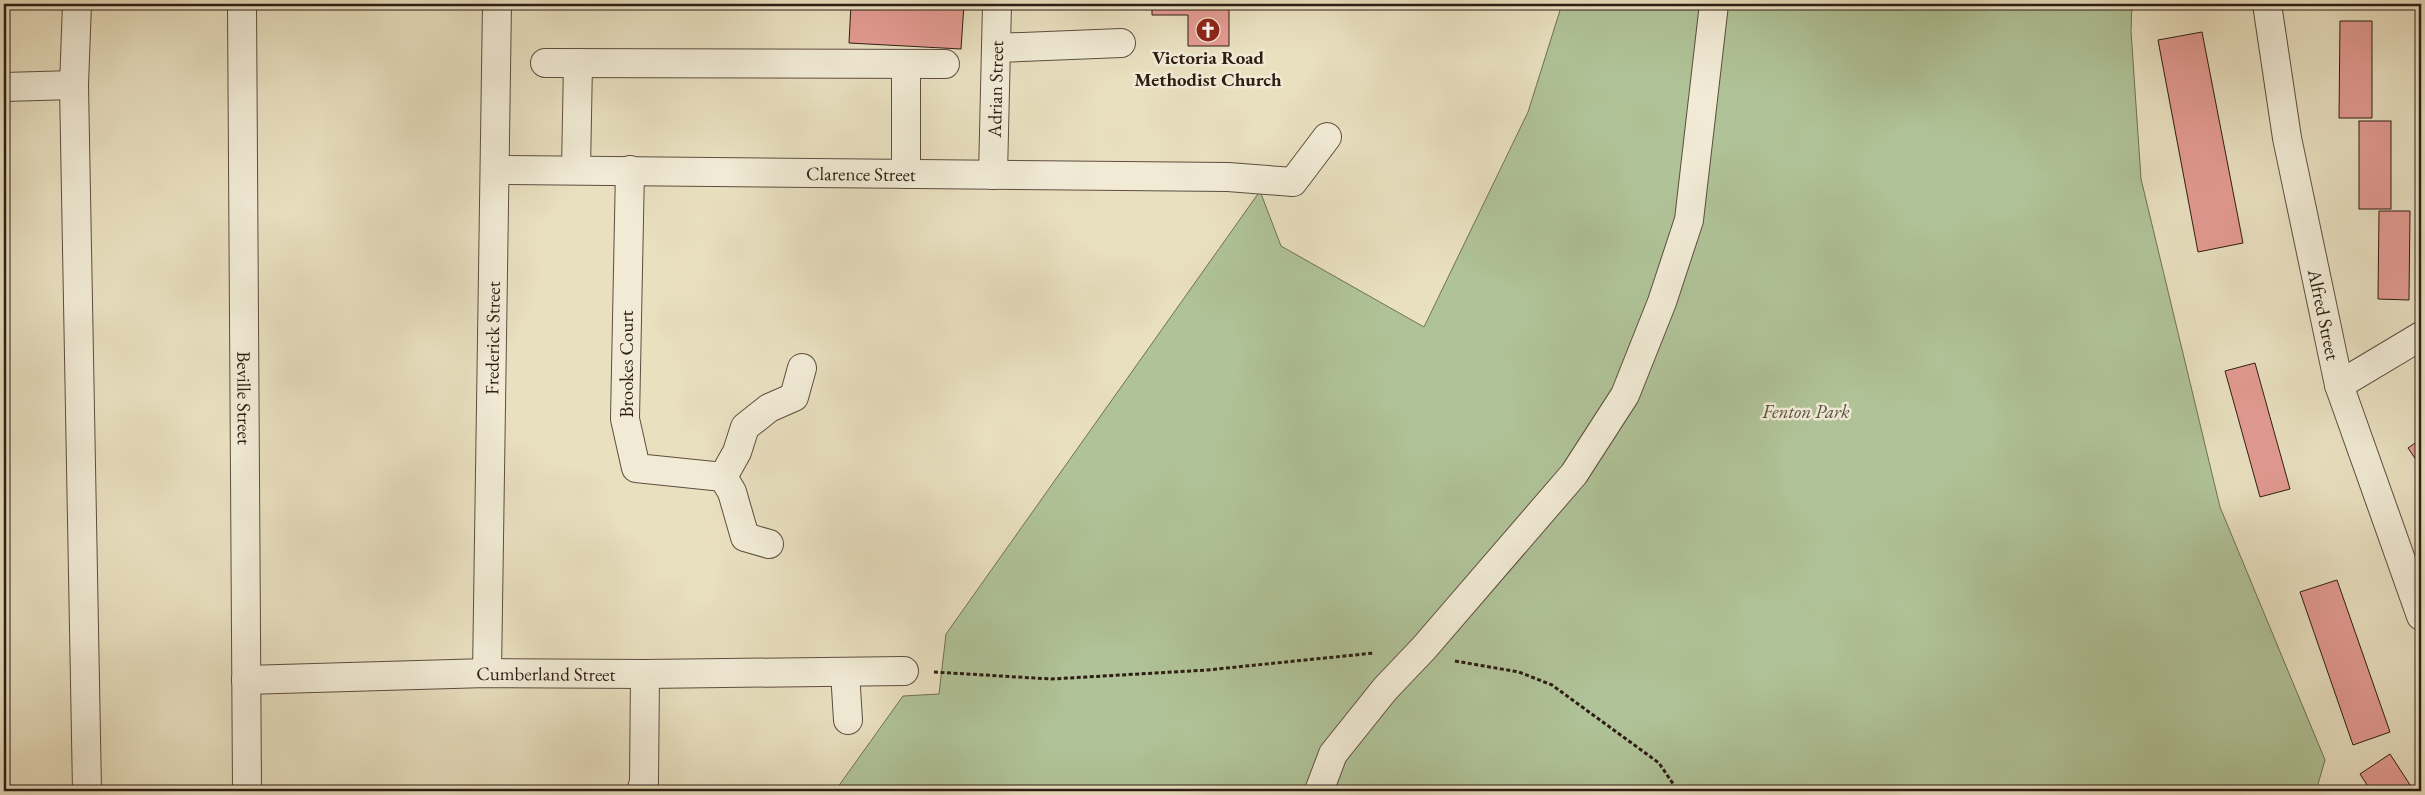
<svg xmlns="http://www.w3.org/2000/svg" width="2425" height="795" viewBox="0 0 2425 795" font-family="'EB Garamond',serif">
	<rect width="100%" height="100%" fill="#e9e0c0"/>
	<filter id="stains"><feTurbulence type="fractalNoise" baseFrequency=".004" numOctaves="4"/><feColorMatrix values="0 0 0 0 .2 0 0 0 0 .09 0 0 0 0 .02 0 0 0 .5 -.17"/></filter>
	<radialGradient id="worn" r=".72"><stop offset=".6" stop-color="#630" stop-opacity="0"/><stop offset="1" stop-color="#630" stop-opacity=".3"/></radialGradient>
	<!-- green -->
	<path fill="#b0c398" stroke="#6f7056" d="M1562,4H2132L2131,31L2141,179L2220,507L2325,760L2316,791H835L903,696L939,694L946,634L1260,191L1281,246L1424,327L1528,112Z"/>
	<!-- building -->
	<g fill="#e39b92" stroke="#2e1d14">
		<path d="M851,4H964L961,49L849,43Z"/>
		<path d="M1152,4H1229V46H1188V15H1152Z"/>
		<path d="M2340,21H2372V118H2339Z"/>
		<path d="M2202,32L2243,243L2198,252L2158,40Z"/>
		<rect x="2359" y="121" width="32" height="88"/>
		<path d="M2379,211H2410L2409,300L2378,299Z"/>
		<path d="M2255,363L2290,489L2260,497L2225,371Z"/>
		<path d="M2421,439V467L2408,448Z"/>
		<path d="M2337,580L2390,732L2353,745L2300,592Z"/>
		<path d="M2390,754L2414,791H2371L2360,774Z"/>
	</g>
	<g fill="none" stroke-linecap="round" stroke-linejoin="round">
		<defs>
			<g id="minor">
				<path d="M77,4L74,85L87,791"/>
				<path id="s1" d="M242,4L247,791"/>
				<path id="s2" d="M2267,4L2287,138L2339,385L2421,616"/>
				<path d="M996,48L1121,43"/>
				<path d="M545,63L945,64"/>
				<path d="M4,87L74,85"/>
				<path id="s3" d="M495,170L1228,177L1293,182L1327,137"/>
				<path d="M576,170L578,63"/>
				<path d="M630,170L625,419L636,468L723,477"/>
				<path d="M906,174V64"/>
				<path id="s4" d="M993,175L997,4"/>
				<path d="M2339,385L2421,336"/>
				<path d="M723,477L737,452L745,427L769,408L794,397L802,368"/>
				<path d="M723,477L732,492L745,537L769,544"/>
				<path d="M845,672L848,720"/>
				<path id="s5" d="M487,673L497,4"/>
				<path id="s6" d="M246,680L487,673L645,674L904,671"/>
				<path d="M641,791L644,782L645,674"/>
				<path d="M1319,791L1333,754L1385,689L1424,648L1574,474L1625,395L1662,302L1689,220L1714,4"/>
			</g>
		</defs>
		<!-- minor casing -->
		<use href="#minor" stroke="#5d4e3f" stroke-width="30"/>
		<!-- path -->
		<g stroke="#2e1d14" stroke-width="3" stroke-dasharray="4 2.5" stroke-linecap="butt">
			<path d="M1455,661L1519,672L1552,685L1659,763L1678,791"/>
			<path d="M934,672L1051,679L1207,670L1374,653"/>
		</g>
		<!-- minor -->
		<use href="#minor" stroke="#f1ebd6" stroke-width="28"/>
	</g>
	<!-- icons -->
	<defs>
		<symbol id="church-disc" viewBox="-11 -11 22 22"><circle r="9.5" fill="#8f2418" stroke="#f1ebd6"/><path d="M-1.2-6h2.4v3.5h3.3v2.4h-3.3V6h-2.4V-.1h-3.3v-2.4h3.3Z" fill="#fff"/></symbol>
	</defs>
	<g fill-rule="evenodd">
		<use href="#church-disc" x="1194" y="16" width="28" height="28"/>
	</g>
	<g text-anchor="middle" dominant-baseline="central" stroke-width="5" stroke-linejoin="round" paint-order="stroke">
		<!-- poi labels -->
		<g font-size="19" font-weight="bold" fill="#2e1d14" stroke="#f1ebd6">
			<text x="1208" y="57">Victoria Road<tspan x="1208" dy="22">Methodist Church</tspan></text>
		</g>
		<!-- street labels -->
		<g font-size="19" fill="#2e1d14" stroke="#f1ebd6">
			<text stroke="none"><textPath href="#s4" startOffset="86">Adrian Street</textPath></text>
			<text stroke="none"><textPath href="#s3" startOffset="366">Clarence Street</textPath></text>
			<text stroke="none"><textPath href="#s2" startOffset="316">Alfred Street</textPath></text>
			<text stroke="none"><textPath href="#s5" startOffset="335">Frederick Street</textPath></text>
			<text transform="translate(626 364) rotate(-90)">Brookes Court</text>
			<text stroke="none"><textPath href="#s1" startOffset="394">Beville Street</textPath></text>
			<text stroke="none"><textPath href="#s6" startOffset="300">Cumberland Street</textPath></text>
		</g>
		<!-- park labels -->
		<g font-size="19" font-style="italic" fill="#554f3c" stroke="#f1ebd6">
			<text x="1806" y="411">Fenton Park</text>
		</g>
	</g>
	<!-- margin -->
	<rect width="2425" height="795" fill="none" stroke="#e9e0c0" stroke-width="20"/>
	<rect x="5" y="5" width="2415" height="785" fill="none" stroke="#2e1d14" stroke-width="2.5"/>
	<rect x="10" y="10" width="2405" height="775" fill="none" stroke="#2e1d14"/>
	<rect width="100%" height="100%" filter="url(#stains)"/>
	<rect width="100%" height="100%" fill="url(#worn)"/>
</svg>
